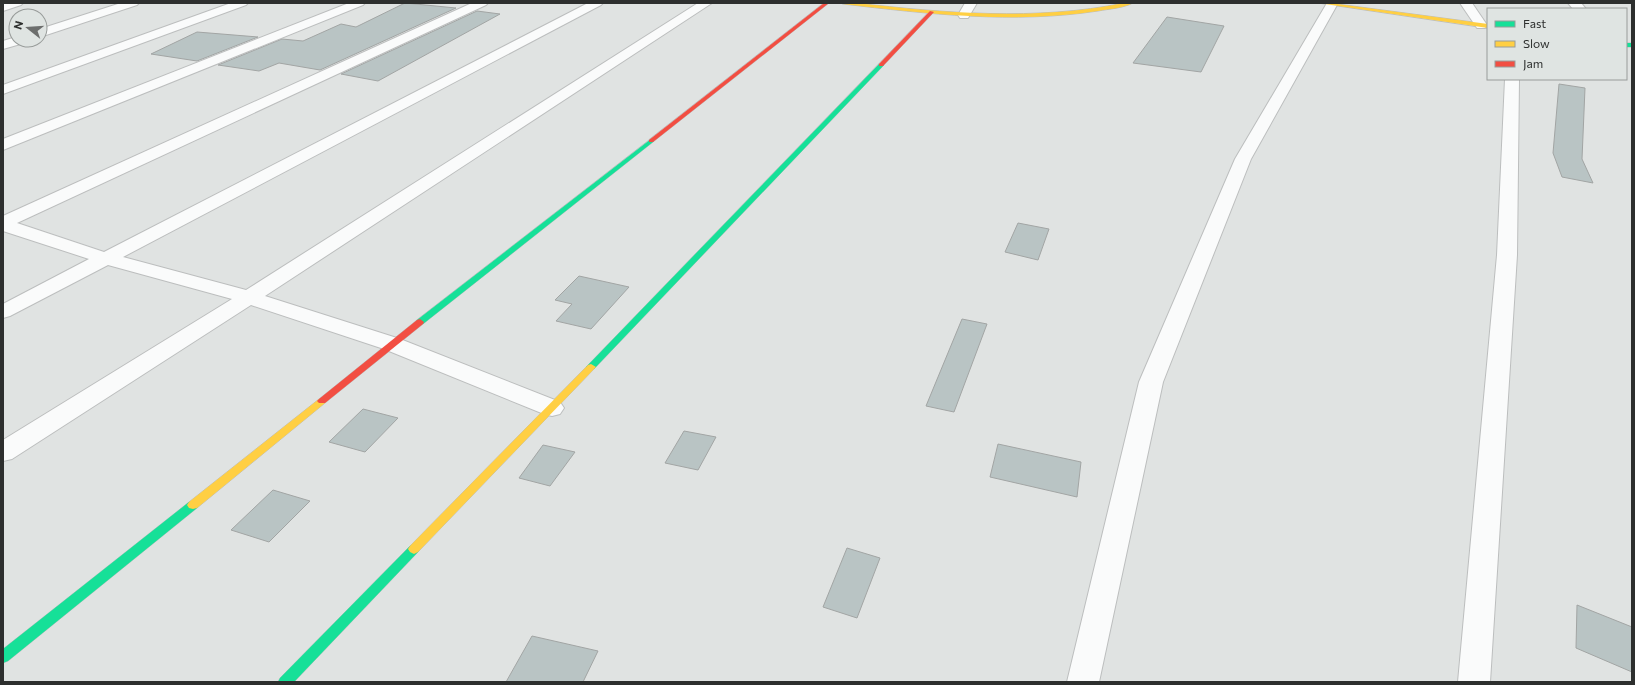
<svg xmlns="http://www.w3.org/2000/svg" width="1635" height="685" viewBox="0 0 1635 685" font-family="Commissioner,sans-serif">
	<rect width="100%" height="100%" fill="#e0e3e2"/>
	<!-- building -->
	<g fill="#b9c4c4" stroke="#a2a5a4">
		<path d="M405,3L456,8L320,70L279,63L259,71L218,65L282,39L303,41L341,24L356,27Z"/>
		<path d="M477,11L500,14L378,81L341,74Z"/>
		<path d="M1167,17L1224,26L1201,72L1133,63Z"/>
		<path d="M197,32L258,37L197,61L151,54Z"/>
		<path d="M1559,84L1585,88L1582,159L1593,183L1562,177L1553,153Z"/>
		<path d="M1018,223L1049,229L1038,260L1005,252Z"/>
		<path d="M579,276L629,287L591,329L556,321L572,304L555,300Z"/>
		<path d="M962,319L987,324L954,412L926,406Z"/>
		<path d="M363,409L398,418L365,452L329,442Z"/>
		<path d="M684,431L716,437L698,470L665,463Z"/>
		<path d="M998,444L1081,462L1077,497L990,477Z"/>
		<path d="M543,445L575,452L550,486L519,478Z"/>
		<path d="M273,490L310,501L269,542L231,530Z"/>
		<path d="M847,548L880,558L857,618L823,607Z"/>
		<path d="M1577,605L1632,627V672L1576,648Z"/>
		<path d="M532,636L598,651L583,682H506Z"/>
	</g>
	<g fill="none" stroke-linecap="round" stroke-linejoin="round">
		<defs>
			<g id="street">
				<path d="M3,3H23L21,5L3,11Z"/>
				<path d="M121,3H139L137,5L40,37V29Z"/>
				<path d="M231,3H248L246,5L3,94V85Z"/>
				<path d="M349,3H365L363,5L3,150V139Z"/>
				<path d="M472,3H488L486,5L17,223L104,252L588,3H603L601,5L123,257L246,290L698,3H712L265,296L400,339L560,402L564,408L560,414L552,416L544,414L384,349L251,305L12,459L3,461V440L232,299L108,265L10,316L3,318V304L89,259L3,231V216Z"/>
				<path d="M965,3H977L968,18H960L958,15Z"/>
				<path d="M1327,3H1335L1337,5L1251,159L1163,382L1099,682H1067L1139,382L1235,159Z"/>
				<path d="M1460,3H1472L1487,25L1485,28H1477Z"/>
				<path d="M1568,3H1581L1586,9H1573Z"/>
				<path d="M16,37V40H25L24,43L3,49V41Z"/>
				<path d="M1505,79H1519L1517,255L1490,682H1458L1497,255Z"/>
			</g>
			<g id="fast">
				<rect x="1626" y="43" width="6" height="4"/>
				<path d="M879,64L884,65L594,369H588L586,367L588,365Z"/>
				<path d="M651,139L654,141L653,142L423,324H417L416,322L417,320Z"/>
				<path d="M193,501L197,502L199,505L197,508L8,661L3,663V649L189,502Z"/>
				<path d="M414,544L418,546L420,549L418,552L294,682H278L280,678L410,546Z"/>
			</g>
			<g id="slow">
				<path d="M841,3H856C945,13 1035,21 1124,3H1133C1124,8 1109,9 1098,11C1014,24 927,14 843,4Z"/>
				<path d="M1318,3H1330L1488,24V28Z"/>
				<path d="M591,364L596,367L594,369L418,552L414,554L410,552L408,549L410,546L588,365Z"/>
				<path d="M322,398L325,399L327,401L325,403L197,508L193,509L189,508L187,505L189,502L319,399Z"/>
			</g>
			<g id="jam">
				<path d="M824,3H829L653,142H649V140Z"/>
				<path d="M930,11L934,12L883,66H879V64Z"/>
				<path d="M420,319L424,322L423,324L325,403H319L317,401L319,399L417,320Z"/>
			</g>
		</defs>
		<!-- street casing -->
		<use href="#street" stroke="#bcbebe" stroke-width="2"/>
		<!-- fast casing -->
		<use href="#fast" stroke="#bcbebe" stroke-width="1"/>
		<!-- slow casing -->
		<use href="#slow" stroke="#bcbebe" stroke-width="1"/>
		<!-- jam casing -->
		<use href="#jam" stroke="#bcbebe" stroke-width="1"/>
		<!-- street -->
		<use href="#street" fill="#fafbfb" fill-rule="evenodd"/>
		<!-- fast -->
		<use href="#fast" fill="#16e098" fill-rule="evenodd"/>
		<!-- slow -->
		<use href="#slow" fill="#ffcf43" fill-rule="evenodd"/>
		<!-- jam -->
		<use href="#jam" fill="#f24e42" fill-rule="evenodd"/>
	</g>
	<!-- border -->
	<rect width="1635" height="685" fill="none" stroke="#2d2f2e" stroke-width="8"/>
	<!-- legend -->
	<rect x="1487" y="8" width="140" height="72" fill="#dfe4e2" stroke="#989c9a"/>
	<rect x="1495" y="21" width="20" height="6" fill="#16e098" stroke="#989c9a"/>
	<text x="1523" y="28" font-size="12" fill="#2d2f2e">Fast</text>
	<rect x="1495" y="41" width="20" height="6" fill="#ffcf43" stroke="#989c9a"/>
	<text x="1523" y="48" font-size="12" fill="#2d2f2e">Slow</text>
	<rect x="1495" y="61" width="20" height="6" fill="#f24e42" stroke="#989c9a"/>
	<text x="1523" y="68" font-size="12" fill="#2d2f2e">Jam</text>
	<!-- north arrow -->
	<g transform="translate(28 28) rotate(287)"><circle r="19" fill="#dfe4e2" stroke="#989c9a"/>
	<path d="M0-3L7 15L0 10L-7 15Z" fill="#6c6e6d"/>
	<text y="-6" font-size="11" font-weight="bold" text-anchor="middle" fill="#2d2f2e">N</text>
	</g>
</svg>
